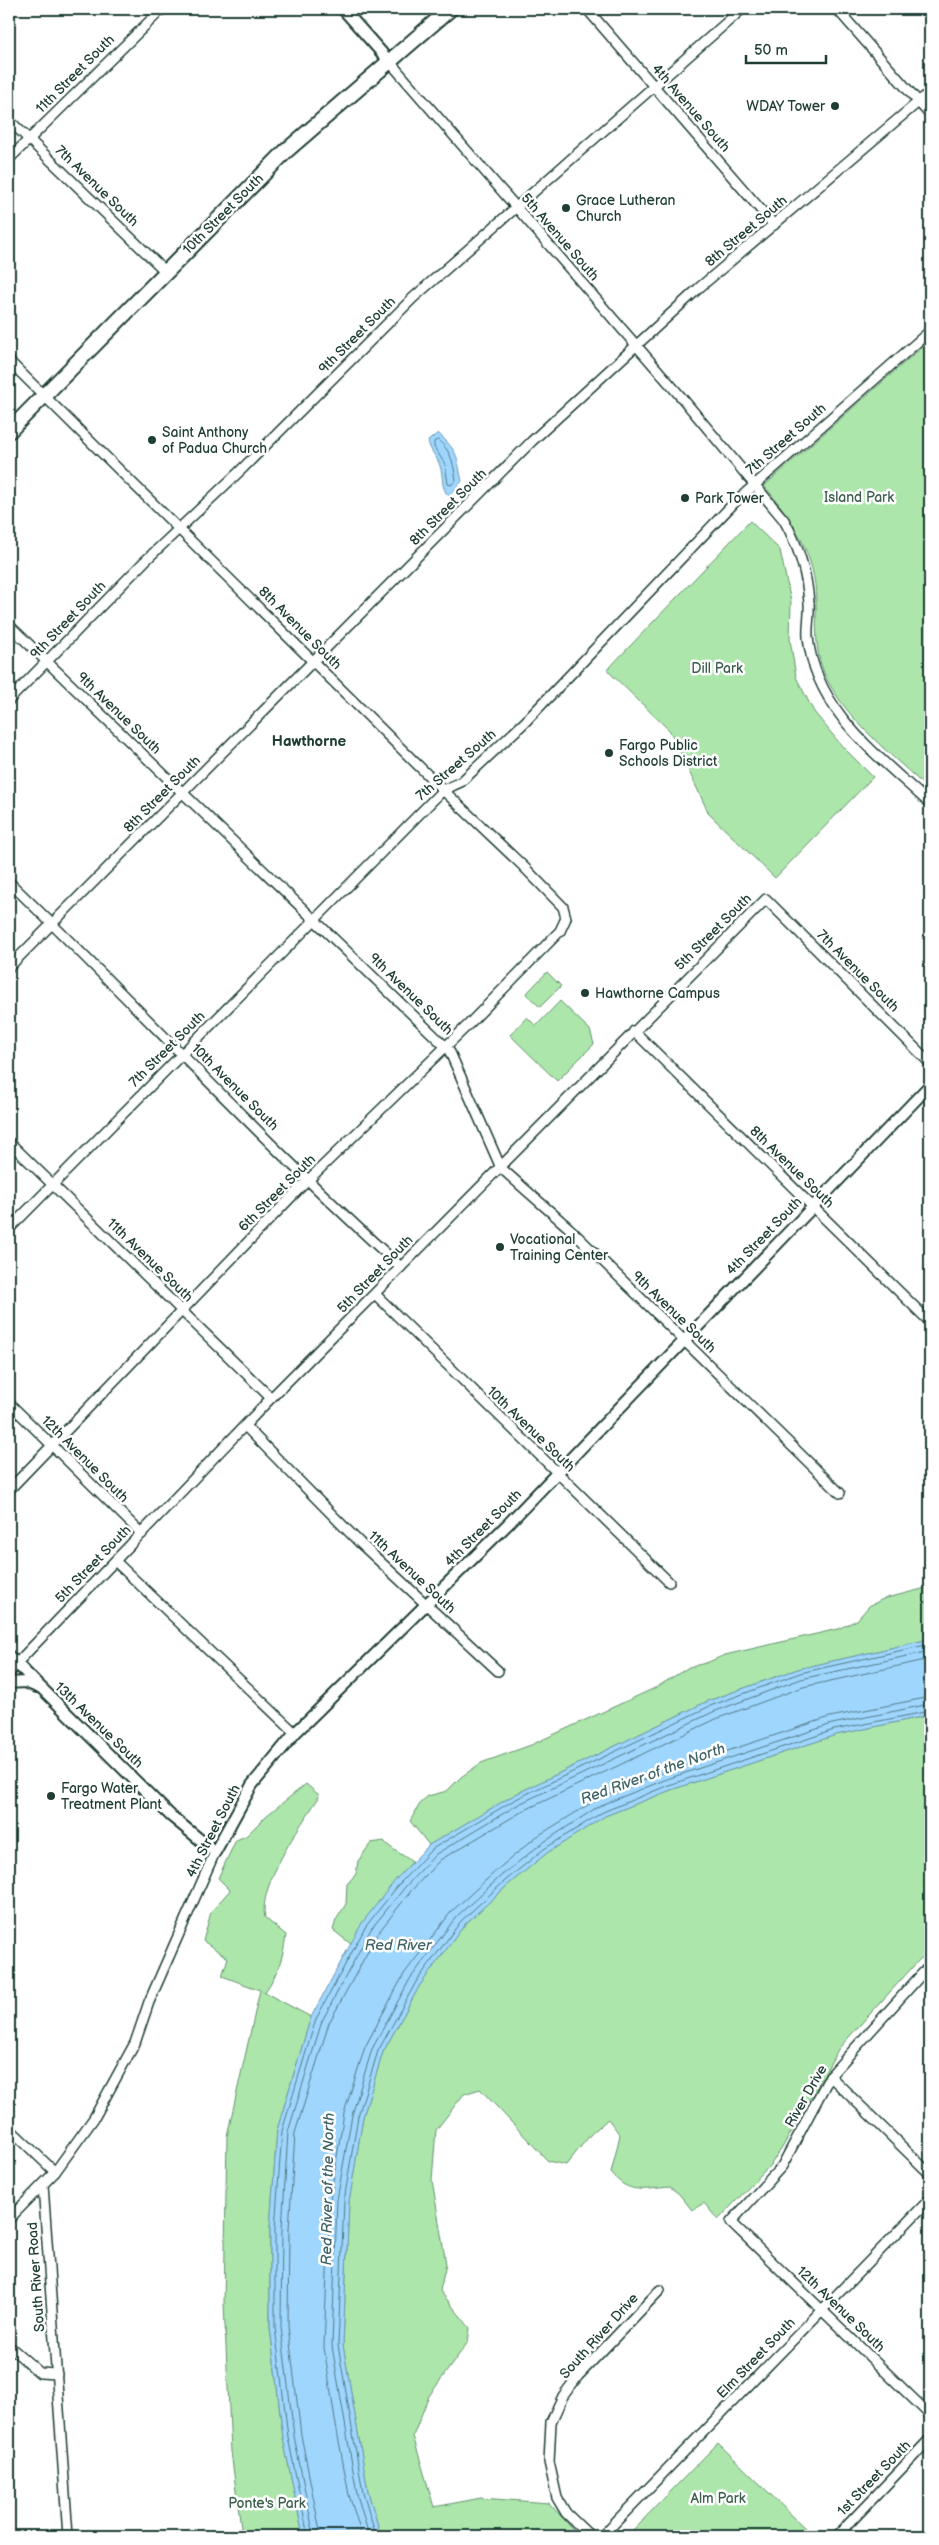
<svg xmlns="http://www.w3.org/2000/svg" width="939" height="2545" viewBox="0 0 939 2545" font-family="'Balsamiq Sans',sans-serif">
	<rect width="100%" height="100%" fill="#fff"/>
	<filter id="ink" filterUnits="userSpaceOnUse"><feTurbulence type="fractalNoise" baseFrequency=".02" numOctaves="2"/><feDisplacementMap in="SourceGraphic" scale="10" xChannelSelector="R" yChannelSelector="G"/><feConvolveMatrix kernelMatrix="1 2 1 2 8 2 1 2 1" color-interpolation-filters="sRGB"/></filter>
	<g filter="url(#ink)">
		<!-- green -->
		<g fill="#ace6ab" stroke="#669270">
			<path d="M930,340V791C894,756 844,719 824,673C814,649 817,626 816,601C816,556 793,519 764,486Z"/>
			<path d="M750,521L780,550L791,602L790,639L796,677L814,712L842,746L873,777L775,878L709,814L670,731L607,670Z"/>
			<path d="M547,972L561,986L540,1007L526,994Z"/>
			<path d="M560,1001L590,1030L594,1044L557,1081L510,1035L527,1017L536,1026Z"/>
			<path d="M930,1587V1639L798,1669L708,1701L514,1795L429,1845L410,1821L421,1802L428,1796L447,1791L461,1777L481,1763L531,1745L657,1687L689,1667L706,1663L725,1655L838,1629L857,1620L869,1606L883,1599Z"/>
			<path d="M930,1715V1953L920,1959L839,2048L782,2148L771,2164L718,2220L704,2203L692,2210L679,2194L670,2187C644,2189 629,2195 611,2173L620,2135L608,2119L591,2134L566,2165L548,2161L480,2089L464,2094L436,2130L432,2180L446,2264L440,2291L470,2328L468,2342L429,2396L413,2436L434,2507L481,2498L549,2503L579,2536H381L368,2492L343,2345L349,2201L363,2117L383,2052L420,1985L465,1924L509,1884L547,1853L605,1816L671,1790L836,1735Z"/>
			<path d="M306,1784L319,1795L318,1799C301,1824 257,1887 265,1918L286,1935C283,1958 278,1973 265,1992L262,1991L311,2017L277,2130L270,2229V2327L283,2438L303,2536H242L231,2452L224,2304L227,2136L260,1990L222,1976L228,1958L203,1941L211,1912L230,1890L218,1878L236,1840L246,1836L266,1816Z"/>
			<path d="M384,1841C391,1850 403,1854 412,1862L362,1923L352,1945L333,1930L336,1920L346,1904L347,1884L356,1874L358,1861L371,1843Z"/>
			<path d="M718,2443L813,2536H627Z"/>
		</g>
		<!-- water -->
		<g fill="#9fd6fe" stroke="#6c99ad">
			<path d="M438,433C460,454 456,455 462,481L449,496C440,488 444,477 440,466C437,456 430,452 428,441Z"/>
			<path d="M930,1639V1715L836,1735L671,1790L605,1816L547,1853L509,1884L465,1924L420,1985L383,2052L363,2117L349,2202L343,2345L368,2492L381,2536H303L283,2438L270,2327V2229L277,2130L311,2017L362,1923L397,1878L429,1845L514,1795L708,1701L798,1669Z"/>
		</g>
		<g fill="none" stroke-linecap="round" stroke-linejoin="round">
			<!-- shore -->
			<g stroke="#527a85" stroke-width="1">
				<path d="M438,440C452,452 453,463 456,480L451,485L448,484L445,464L434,447V442Z"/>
				<path d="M308,2536L288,2437L275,2327V2229L282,2131L316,2019L366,1926L401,1882L432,1849L516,1799L710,1706L800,1673L930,1644"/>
				<path d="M314,2536L294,2436L281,2327L282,2229L288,2132L322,2021L371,1929L406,1886L436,1854L519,1804L713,1712L801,1679L930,1651"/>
				<path d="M321,2536L301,2435L288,2326L289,2229L295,2133L329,2023L378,1933L411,1891L440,1860L523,1811L716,1719L803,1687L930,1659"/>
				<path d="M362,2536L349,2495L335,2420L324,2347L330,2200L344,2113L365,2047L404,1974L451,1912L497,1870L536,1837L596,1800L664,1772L830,1717L930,1697"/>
				<path d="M369,2536L357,2494L332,2346L337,2200L352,2115L372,2049L410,1979L456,1917L502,1875L541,1844L599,1806L667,1779L832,1724L930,1704"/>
				<path d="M376,2536L363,2493L338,2345L344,2201L358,2116L378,2051L416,1982L461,1921L506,1880L544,1849L603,1812L669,1785L834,1730L930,1711"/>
			</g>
			<defs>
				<g id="minor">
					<path d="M587,9L774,225"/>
					<path d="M837,9L930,115"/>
					<path d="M389,61L682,398L784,520C798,545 807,573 809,603C810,614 807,626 808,637C815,711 880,757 930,804"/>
					<path d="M9,120L166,272"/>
					<path d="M9,159L162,9"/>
					<path d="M9,361L443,790L523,866L563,907L566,918L560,931L469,1024L298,1190L9,1490"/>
					<path d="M9,625L449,1050L501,1168L569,1228L840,1493"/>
					<path d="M9,700L145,561L240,471L413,298L742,9"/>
					<path d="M9,882C141,1009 265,1145 401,1267"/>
					<path d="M9,967L532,441L700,287L930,92"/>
					<path d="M634,1031L930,1322"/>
					<path d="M9,1142L271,1398"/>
					<path d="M9,1229L443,790L461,782L525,722L734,503L930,331"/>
					<path d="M375,1294L669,1582"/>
					<path d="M9,1403L142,1534"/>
					<path d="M245,1426L360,1543L498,1671"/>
					<path d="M115,1561L295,1733"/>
					<path d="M16,1664L271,1398L766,899L930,1063"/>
					<path d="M930,1965L830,2076L782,2166L731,2222L930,2415"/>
					<path d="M830,2076L930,2174"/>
					<path d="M9,2128L55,2172"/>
					<path d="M43,2185L68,2536"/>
					<path d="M9,2219L55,2172L94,2118L135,2043L149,2002L215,1852"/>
					<path d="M9,2346L40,2373L57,2374"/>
					<path d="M590,2536L566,2513L557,2498L549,2462L551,2422L563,2396L578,2376L660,2290"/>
					<path d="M602,2536L930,2199"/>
					<path d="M837,2536L930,2439"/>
				</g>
				<g id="tertiary">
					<path d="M343,9L389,61"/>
					<path d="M9,1656L171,1816L215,1852L252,1785L295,1733L507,1525L930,1085"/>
					<path d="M9,1672L16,1664"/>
					<path d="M9,1683L25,1682L37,1687"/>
				</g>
				<path id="primary" d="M9,431L286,151L450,9"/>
			</defs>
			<!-- minor casing -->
			<use href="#minor" stroke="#1f3d34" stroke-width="12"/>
			<!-- tertiary casing -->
			<use href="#tertiary" stroke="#1f3d34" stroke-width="14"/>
			<!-- primary casing -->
			<use href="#primary" stroke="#1f3d34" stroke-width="18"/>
			<!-- minor -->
			<use href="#minor" stroke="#fff" stroke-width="9"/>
			<!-- tertiary -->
			<use href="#tertiary" stroke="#fff" stroke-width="10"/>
			<!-- primary -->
			<use href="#primary" stroke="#fff" stroke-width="14"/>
		</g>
	</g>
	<!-- markers -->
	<g fill="#1f3d34" stroke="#fff" stroke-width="2">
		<circle cx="835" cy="106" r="5"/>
		<circle cx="566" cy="208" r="5"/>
		<circle cx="152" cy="440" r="5"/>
		<circle cx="685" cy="498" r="5"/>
		<circle cx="609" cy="753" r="5"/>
		<circle cx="585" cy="993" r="5"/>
		<circle cx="500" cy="1247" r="5"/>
		<circle cx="51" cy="1796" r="5"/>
	</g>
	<g text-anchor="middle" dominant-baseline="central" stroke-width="5" stroke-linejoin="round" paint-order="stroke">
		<!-- street labels -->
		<g font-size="14" fill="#1f3d34" stroke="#fff">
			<text transform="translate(75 74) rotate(-45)">11th Street South</text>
			<text transform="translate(691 108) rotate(49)">4th Avenue South</text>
			<text transform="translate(97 186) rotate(44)">7th Avenue South</text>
			<text transform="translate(223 214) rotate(-45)">10th Street South</text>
			<text transform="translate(746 231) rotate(-40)">8th Street South</text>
			<text transform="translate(560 237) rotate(49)">5th Avenue South</text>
			<text transform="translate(357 335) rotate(-45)">9th Street South</text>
			<text transform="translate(786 439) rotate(-41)">7th Street South</text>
			<text transform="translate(448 507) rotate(-45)">8th Street South</text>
			<text transform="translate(68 620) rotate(-46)">9th Street South</text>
			<text transform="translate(300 628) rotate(45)">8th Avenue South</text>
			<text transform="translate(119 713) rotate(44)">9th Avenue South</text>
			<text transform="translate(456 765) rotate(-41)">7th Street South</text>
			<text transform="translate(162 794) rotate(-45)">8th Street South</text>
			<text transform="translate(713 932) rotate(-45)">5th Street South</text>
			<text transform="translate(858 971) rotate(45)">7th Avenue South</text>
			<text transform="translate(411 994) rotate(44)">9th Avenue South</text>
			<text transform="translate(167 1049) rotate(-45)">7th Street South</text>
			<text transform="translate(235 1087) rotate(45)">10th Avenue South</text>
			<text transform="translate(792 1167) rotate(44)">8th Avenue South</text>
			<text transform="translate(277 1193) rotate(-45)">6th Street South</text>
			<text transform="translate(764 1236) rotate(-46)">4th Street South</text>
			<text transform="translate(150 1260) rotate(44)">11th Avenue South</text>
			<text transform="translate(375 1274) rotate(-46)">5th Street South</text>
			<text transform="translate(674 1312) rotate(44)">9th Avenue South</text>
			<text transform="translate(531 1429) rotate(44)">10th Avenue South</text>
			<text transform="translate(85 1459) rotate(45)">12th Avenue South</text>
			<text transform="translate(483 1528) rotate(-45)">4th Street South</text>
			<text transform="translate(93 1564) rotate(-46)">5th Street South</text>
			<text transform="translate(412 1572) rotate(43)">11th Avenue South</text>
			<text transform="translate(99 1725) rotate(44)">13th Avenue South</text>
			<text transform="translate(213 1831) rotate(-63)">4th Street South</text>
			<text transform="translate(806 2096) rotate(-60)">River Drive</text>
			<text transform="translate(36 2277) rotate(-94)">South River Road</text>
			<text transform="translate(841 2309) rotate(44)">12th Avenue South</text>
			<text transform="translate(599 2336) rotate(-48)">South River Drive</text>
			<text transform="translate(756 2358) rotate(-46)">Elm Street South</text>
			<text transform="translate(874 2478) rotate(-46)">1st Street South</text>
		</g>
		<!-- poi labels -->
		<g font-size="14" fill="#1f3d34" stroke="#fff" text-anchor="start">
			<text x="825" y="106" text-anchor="end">WDAY Tower</text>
			<text x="576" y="200">Grace Lutheran<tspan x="576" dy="16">Church</tspan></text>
			<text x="162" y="432">Saint Anthony<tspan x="162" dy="16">of Padua Church</tspan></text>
			<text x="695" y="498">Park Tower</text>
			<text x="619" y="745">Fargo Public<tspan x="619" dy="16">Schools District</tspan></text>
			<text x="595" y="993">Hawthorne Campus</text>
			<text x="510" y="1239">Vocational<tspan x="510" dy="16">Training Center</tspan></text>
			<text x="61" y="1788">Fargo Water<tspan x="61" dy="16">Treatment Plant</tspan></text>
		</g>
		<!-- park labels -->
		<g font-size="14" fill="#3b5f4c" stroke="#fff">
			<text x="859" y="497">Island Park</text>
			<text x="717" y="668">Dill Park</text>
			<text x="718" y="2498">Alm Park</text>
			<text x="267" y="2503">Ponte's Park</text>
		</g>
		<!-- neighbourhood labels -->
		<g font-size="15" font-weight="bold" fill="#1f3d34" stroke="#fff">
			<text x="309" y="741">Hawthorne</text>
		</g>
		<!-- water labels -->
		<g font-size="15" font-style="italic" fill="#3f6366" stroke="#fff">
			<text transform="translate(653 1774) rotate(-20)">Red River of the North</text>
			<text x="398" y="1945">Red River</text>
			<text transform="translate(328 2189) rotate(-89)">Red River of the North</text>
		</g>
	</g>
	<!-- margin -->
	<rect width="939" height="2545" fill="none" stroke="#fff" stroke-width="30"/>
	<rect x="15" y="15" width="909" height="2515" fill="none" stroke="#1f3d34" stroke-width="2" filter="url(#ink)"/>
	<!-- scale -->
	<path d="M746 55v8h80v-8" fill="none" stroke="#1f3d34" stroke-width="2.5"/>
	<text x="754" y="55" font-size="15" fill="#1f3d34" stroke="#ffffff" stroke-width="4" paint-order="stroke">50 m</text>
</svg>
